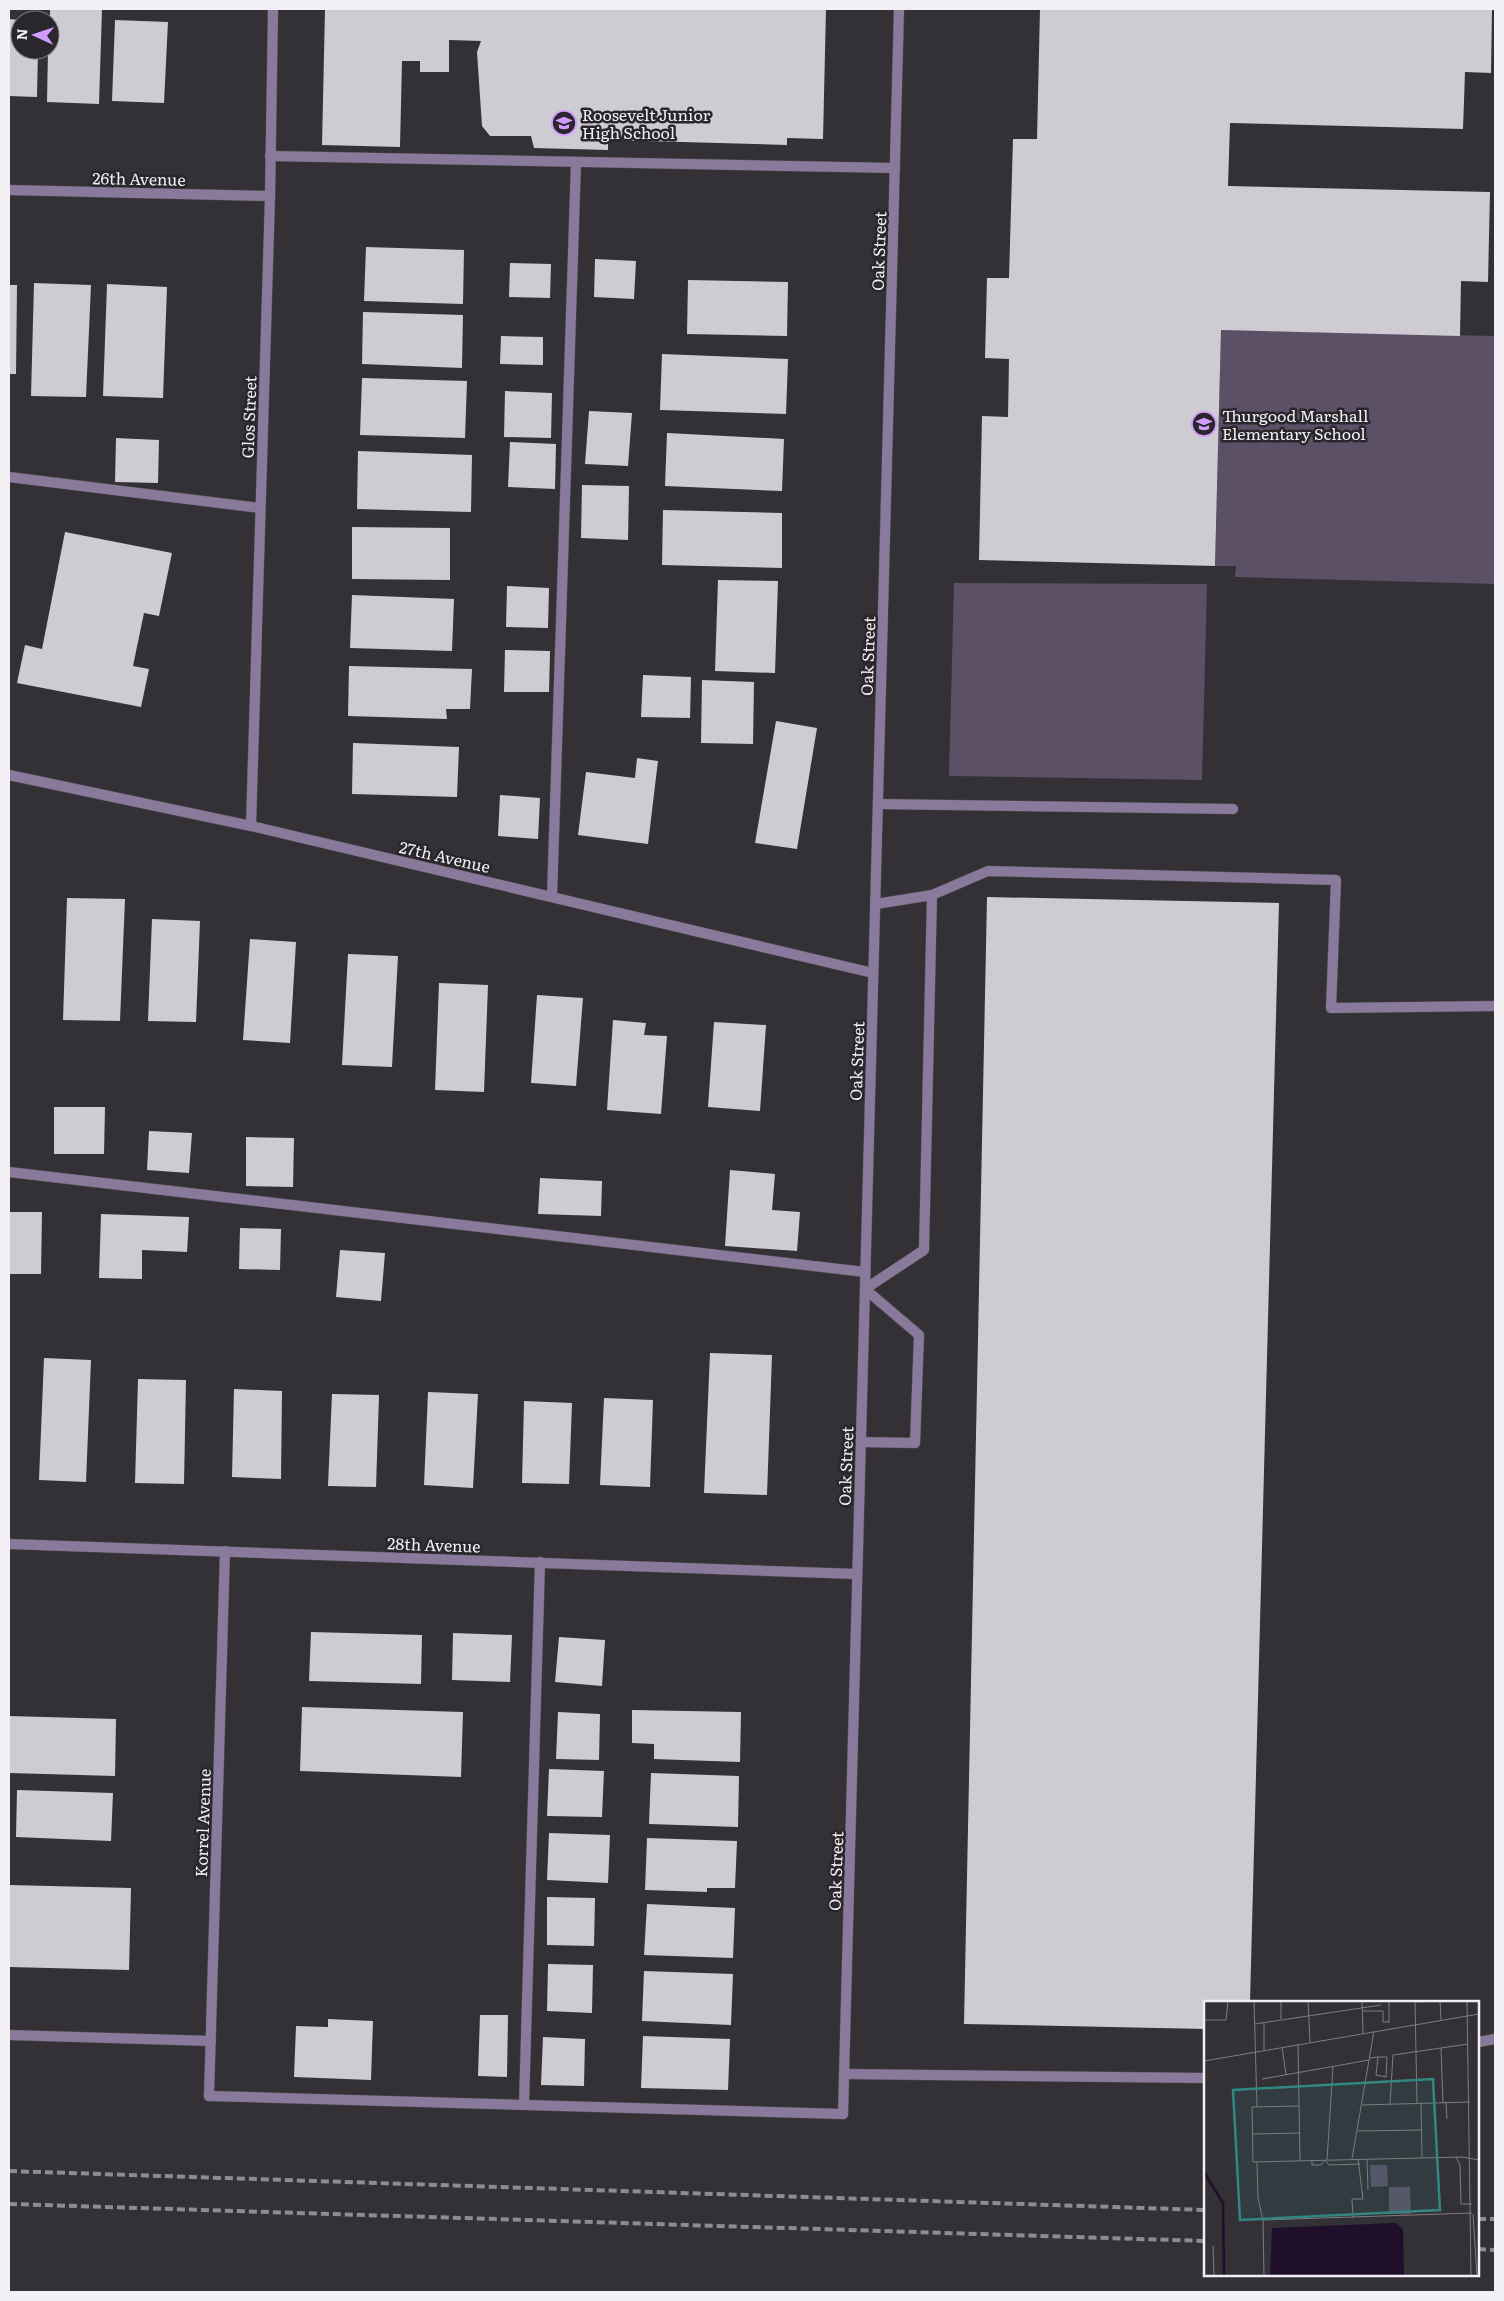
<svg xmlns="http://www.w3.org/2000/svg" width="1504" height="2301" viewBox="0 0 1504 2301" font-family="Literata,serif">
	<rect width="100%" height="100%" fill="#333036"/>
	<!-- green -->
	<g fill="#5b5066">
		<path d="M1221,330L1495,336V584L1235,577L1236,566H1215Z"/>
		<path d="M954,583L1207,584L1202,780L949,776Z"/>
	</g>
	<!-- building -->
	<g fill="#cfcbd3">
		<path d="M50,9H102L99,104L47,102L48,50H50Z"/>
		<path d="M325,9H826L823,139L787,138V145L608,140V150L534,148L531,136H490L482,126L477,52L481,41L449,40V72H420V61H402L400,147L322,145Z"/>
		<path d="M1040,9H1492L1491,73L1465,72L1463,129L1230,123L1228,186L1490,192L1488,282L1461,281L1460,336L1221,330L1215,566L979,560L982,416L1008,417L1009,359L985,358L987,278H1009L1013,139H1037Z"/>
		<path d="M9,19L20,20V50H38L37,97L9,96Z"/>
		<path d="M115,20L168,22L164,103L112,101Z"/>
		<path d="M366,247L464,250L463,304L364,301Z"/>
		<path d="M595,259L636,261L634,299L594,297Z"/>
		<path d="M510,263L551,264L550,298L509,297Z"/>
		<path d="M688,280L788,282L787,336L687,334Z"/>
		<path d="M34,283L91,285L86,397L31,396Z"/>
		<path d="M107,284L167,287L163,398L103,396Z"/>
		<path d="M9,285H17L16,374H9Z"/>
		<path d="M363,312L463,315L462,368L362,364Z"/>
		<path d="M501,336L543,337V365L500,364Z"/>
		<path d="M662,354L788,359L786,414L660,410Z"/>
		<path d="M362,378L467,381L465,438L360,435Z"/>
		<path d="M505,391L552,393L551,438L504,437Z"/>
		<path d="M589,411L632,413L628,466L585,464Z"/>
		<path d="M667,433L784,439L782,491L665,486Z"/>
		<path d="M116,438L159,440L158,483L115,482Z"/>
		<path d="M510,442L556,444L555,489L508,487Z"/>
		<path d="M358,451L472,455L471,512L357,509Z"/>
		<path d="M582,485L629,486L628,540L581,538Z"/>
		<path d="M663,510L782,513V568L662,565Z"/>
		<path d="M352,527L450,528V580L352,579Z"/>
		<path d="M65,532L172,553L159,616L144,613L133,666L149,669L141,707L17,683L25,645L42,649Z"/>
		<path d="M718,580L778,581L775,673L715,671Z"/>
		<path d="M507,586L549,588L548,628L506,627Z"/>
		<path d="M352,595L454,599L452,651L350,648Z"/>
		<path d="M505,650L550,651L549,692H504Z"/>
		<path d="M349,666L472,669L470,709H446L447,719L348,716Z"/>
		<path d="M643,675L691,677L690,718L641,717Z"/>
		<path d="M702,680L754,682L753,744L701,743Z"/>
		<path d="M776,721L817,728L797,849L755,843Z"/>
		<path d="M353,743L459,747L457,797L352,794Z"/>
		<path d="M637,758L658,761L648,844L578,835L586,772L635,778Z"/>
		<path d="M500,795L540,798L538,839L498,836Z"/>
		<path d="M987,897L1279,903L1250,2002H1205V2029L964,2024Z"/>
		<path d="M67,898L125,899L120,1021L63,1020Z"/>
		<path d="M152,919L200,921L196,1022L148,1021Z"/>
		<path d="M250,939L296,942L290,1043L243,1040Z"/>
		<path d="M348,954L398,956L392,1067L342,1065Z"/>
		<path d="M439,983L488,985L484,1092L435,1090Z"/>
		<path d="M537,995L583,998L576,1086L531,1083Z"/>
		<path d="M613,1020L646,1023L644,1035L667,1036L661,1114L607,1110Z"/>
		<path d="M714,1022L766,1025L760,1111L708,1107Z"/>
		<path d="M54,1107H105L104,1154H54Z"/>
		<path d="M149,1131L192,1133L189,1173L147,1170Z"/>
		<path d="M246,1137L294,1138L293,1187L246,1186Z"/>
		<path d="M730,1170L775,1174L772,1210L800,1212L797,1251L725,1246Z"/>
		<path d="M540,1178L602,1181L601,1216L538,1214Z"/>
		<path d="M9,1212H42L41,1274H9Z"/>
		<path d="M101,1214L189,1217L187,1252L142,1250V1279L99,1278Z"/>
		<path d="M240,1228L281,1229L280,1270L239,1269Z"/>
		<path d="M340,1250L385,1253L381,1301L336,1297Z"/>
		<path d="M710,1353L772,1355L767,1495L704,1493Z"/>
		<path d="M44,1358L91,1360L86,1482L39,1480Z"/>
		<path d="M138,1379L186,1380L184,1484L135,1483Z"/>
		<path d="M234,1389L282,1391L281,1479L232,1477Z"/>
		<path d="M428,1392L478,1394L473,1488L424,1485Z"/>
		<path d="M332,1394L379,1395L376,1487L328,1486Z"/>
		<path d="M604,1398L653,1400L650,1487L600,1485Z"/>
		<path d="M524,1401L572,1403L569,1484L522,1483Z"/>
		<path d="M311,1632L422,1635L421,1684L309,1681Z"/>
		<path d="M453,1633L512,1635L510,1682L452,1680Z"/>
		<path d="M559,1637L605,1640L602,1686L555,1682Z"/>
		<path d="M302,1707L463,1712L461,1777L300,1771Z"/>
		<path d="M632,1710L741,1712L740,1762L654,1759V1744L632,1743Z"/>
		<path d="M558,1712L600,1714L599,1760L556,1759Z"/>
		<path d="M9,1716L116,1719L115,1776L9,1773Z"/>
		<path d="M549,1769L604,1771L602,1817L547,1816Z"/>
		<path d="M651,1773L739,1776L738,1827L649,1824Z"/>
		<path d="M17,1790L113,1793L111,1841L16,1837Z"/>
		<path d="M549,1833L610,1835L608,1883L547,1880Z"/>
		<path d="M647,1838L737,1841L735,1888H707V1892L645,1890Z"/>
		<path d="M9,1885L131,1888L129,1970L9,1967Z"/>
		<path d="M547,1897L595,1898L594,1946L547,1945Z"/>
		<path d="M647,1904L735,1908L733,1958L644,1955Z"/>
		<path d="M548,1964L593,1965L592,2013L547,2011Z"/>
		<path d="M644,1971L733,1974L731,2025L642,2021Z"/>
		<path d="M480,2015H508L507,2077L478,2076Z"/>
		<path d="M328,2019L373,2021L371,2080L294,2077L296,2026L328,2027Z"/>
		<path d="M643,2036L730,2039L728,2090L641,2088Z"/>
		<path d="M543,2037L585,2039L584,2086L541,2085Z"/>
	</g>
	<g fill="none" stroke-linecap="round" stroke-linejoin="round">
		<defs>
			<g id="lane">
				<path d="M270,156L895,168"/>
				<path d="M9,477L260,508"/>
				<path d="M878,804L1233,809"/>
				<path d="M552,897L576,162"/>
				<path d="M876,904L932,895L988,871L1336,880L1331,1008L1495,1006"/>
				<path d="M9,1172L865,1272"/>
				<path d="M861,1442L915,1443L919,1335L865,1289L924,1250L932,895"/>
				<path d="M9,2035L211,2041"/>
				<path d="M1478,2042L1495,2039"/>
				<path d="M844,2074L1205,2078"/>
				<path d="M209,2096L843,2114"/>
				<path d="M524,2104L540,1562"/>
			</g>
			<g id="street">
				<path d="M9,190L270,196"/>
				<path d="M9,775L251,826L873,973"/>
				<path d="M251,826L270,196L273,9"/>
				<path d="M9,1544L857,1574"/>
				<path d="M209,2096L225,1551"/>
				<path d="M843,2114L899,9"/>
			</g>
		</defs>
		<!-- lane casing -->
		<use href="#lane" stroke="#524f54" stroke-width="11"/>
		<!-- street casing -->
		<use href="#street" stroke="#524f54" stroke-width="11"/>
		<!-- lane -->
		<use href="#lane" stroke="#89799a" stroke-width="10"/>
		<!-- street -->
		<use href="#street" stroke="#89799a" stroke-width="10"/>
		<!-- rail -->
		<g stroke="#8e8c91" stroke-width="4" stroke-dasharray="8 4" stroke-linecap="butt">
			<path d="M9,2171L1205,2210"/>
			<path d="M9,2204L1205,2241"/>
			<path d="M1478,2219H1495"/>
			<path d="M1478,2249L1495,2250"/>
		</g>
	</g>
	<!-- icons -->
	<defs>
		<symbol id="school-ring" viewBox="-11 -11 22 22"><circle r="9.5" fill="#29262c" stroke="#d09dfe" stroke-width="1.5"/><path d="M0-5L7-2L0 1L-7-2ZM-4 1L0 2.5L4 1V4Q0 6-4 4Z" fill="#d09dfe"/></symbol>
	</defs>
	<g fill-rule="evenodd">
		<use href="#school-ring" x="550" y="109" width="28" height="28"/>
		<use href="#school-ring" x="1190" y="410" width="28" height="28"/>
	</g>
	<g text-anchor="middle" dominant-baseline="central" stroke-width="5" stroke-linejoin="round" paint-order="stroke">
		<!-- poi labels -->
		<g font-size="16" fill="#f2f0f4" stroke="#29262c" text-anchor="start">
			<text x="582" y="114">Roosevelt Junior<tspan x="582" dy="18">High School</tspan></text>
			<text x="1222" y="415">Thurgood Marshall<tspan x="1222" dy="18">Elementary School</tspan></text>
		</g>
		<!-- street labels -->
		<g font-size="16" fill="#f2f0f4" stroke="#29262c">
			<text transform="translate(139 178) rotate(1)">26th Avenue</text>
			<text transform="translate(878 251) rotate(-88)">Oak Street</text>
			<text transform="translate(248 417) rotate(-88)">Glos Street</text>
			<text transform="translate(867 656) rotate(-88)">Oak Street</text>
			<text transform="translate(445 856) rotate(13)">27th Avenue</text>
			<text transform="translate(856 1061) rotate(-88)">Oak Street</text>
			<text transform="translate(845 1466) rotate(-88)">Oak Street</text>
			<text transform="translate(434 1544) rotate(2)">28th Avenue</text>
			<text transform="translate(202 1823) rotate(-88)">Korrel Avenue</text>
			<text transform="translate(835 1871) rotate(-88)">Oak Street</text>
		</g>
	</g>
	<!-- overview -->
	<g transform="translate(1204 2001)">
		<rect width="275" height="275" fill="#333036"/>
		<path d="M166,164H183L184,185L167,186ZM185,186H206L207,213H185Z" fill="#5b5066"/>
		<path d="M192,222L199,228L200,275H66L68,227Z" fill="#1f0f2b"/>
		<path fill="none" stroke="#1f0f2b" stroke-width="2.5" d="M0,171L19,202L20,275"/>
		<path fill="none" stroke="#7f7d82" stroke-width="1" d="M50,0L53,106M77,0V18M104,0L106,41M158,0L159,32M185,0V22M211,0L213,103M236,0L237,19M263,0L267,275M211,1L234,0M158,10H179V21H185M0,19H22L24,0M60,21V49M51,23L177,4M94,43L96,160M78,46L82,74M237,47L239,102M166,57L174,56H183L182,76L172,74L174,56M0,60L275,13M58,78L165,59M242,101L243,118M217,102L218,157M186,103L189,54L264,43M158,104L266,101M95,105L48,106L49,161L258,156L275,159M154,130L217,129M49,133L96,132M252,156L256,164L257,203H268M148,158L170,30M163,158L164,189M108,159V164H117L121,159L125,164L156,163M123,159L129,66M53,161L54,197L59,219L60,275M269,213L273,275M149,217L148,198H159L154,158M59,219L268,212M9,245L10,275"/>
		<path fill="#318882" fill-opacity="0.15" stroke="#318882" stroke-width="2.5" d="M229,78L236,209L36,219L29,89Z"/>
		<rect width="275" height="275" fill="none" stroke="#f2f0f4" stroke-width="2.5"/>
	</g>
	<!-- border -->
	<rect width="1504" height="2301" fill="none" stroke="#f2f0f4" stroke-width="20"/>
	<!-- north arrow -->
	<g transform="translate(35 35) rotate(273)"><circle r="24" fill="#29262c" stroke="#79777c"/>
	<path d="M0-4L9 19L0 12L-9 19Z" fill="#d09dfe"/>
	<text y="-8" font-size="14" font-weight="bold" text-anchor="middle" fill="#f2f0f4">N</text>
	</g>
</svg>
